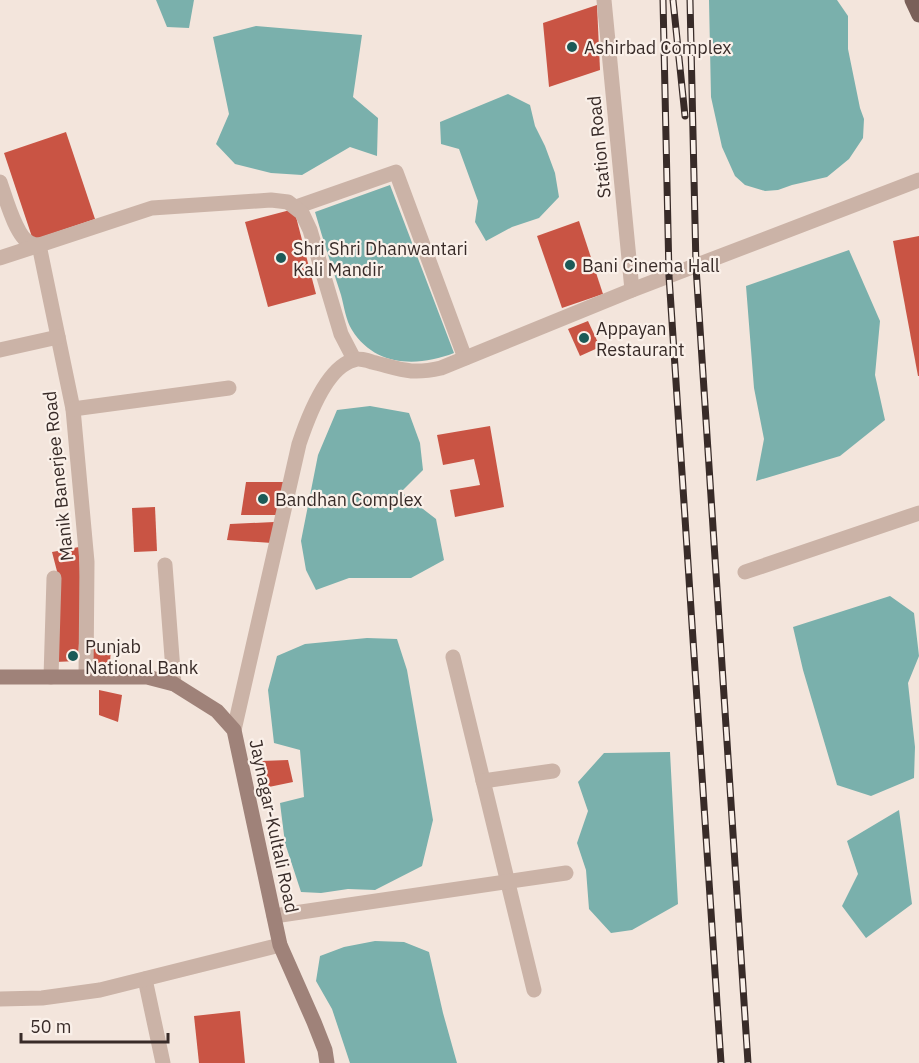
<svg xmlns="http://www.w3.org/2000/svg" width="919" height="1063" viewBox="0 0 919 1063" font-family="'IBM Plex Sans',sans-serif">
	<rect width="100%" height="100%" fill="#f3e5dc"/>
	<!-- water -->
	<g fill="#7ab0ac">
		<path d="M156,0H194L189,28L167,27Z"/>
		<path d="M709,0H837L848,16V49L860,108L864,119L863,138L849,159L827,177L792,185L778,190L765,191L745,185L735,176L722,147L711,97Z"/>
		<path d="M256,26L362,35L353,97L378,118L377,156L350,147L302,175L271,173L235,164L216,144L229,114L213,37Z"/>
		<path d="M508,94L530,105L535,126L545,146L555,173L559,197L539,218L512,227L486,241L475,222L478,201L459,149L441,144L440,122Z"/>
		<path d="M390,185L454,353C418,367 375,367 352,330C346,321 344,306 341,295C332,267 323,240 315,212Z"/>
		<path d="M849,250L880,321L875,375L885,420L840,456L756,481L764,439L754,388L746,286Z"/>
		<path d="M370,406L409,413L420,443L423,470L401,492L436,519L444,560L411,578H349L316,590L306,570L301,541L318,455L337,410Z"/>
		<path d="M890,596L914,613L919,656L908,683L915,747L914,778L871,796L837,785L803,670L793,627Z"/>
		<path d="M367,638L397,639L407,670L433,820L422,866L375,890L348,889L321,893L301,892L285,843L280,803L304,797L300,750L274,743L268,690L277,656L305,644Z"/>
		<path d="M670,752L678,904L632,930L611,933L589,909L586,870L577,843L588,811L578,782L604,753Z"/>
		<path d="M899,810L912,904L866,938L842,906L858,874L847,841Z"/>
		<path d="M375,941L404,942L429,952L443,1013L457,1063H350L332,1009L316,981L320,956L344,947Z"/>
	</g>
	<!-- building -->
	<g fill="#c95444">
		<path d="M597,5L600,70L549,87L543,23Z"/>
		<path d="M66,132L95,219L33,240L4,153Z"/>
		<path d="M294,209L316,294L268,307L245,222Z"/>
		<path d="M579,221L603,294L562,308L537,236Z"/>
		<path d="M919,236V376H918L893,241Z"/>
		<path d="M588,321L600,347L580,356L568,329Z"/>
		<path d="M490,426L504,507L455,517L450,490L480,485L474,459L443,465L437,435Z"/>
		<path d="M246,482H286L278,515H241Z"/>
		<path d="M155,507L157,551L134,552L132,508Z"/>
		<path d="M274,522L272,543L227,540L230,524Z"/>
		<path d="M79,547L81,607L78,661L55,662L59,579L52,552Z"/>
		<path d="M88,644L111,645L110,664L87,662Z"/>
		<path d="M99,690L122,695L118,722L99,715Z"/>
		<path d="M288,760L293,782L264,788L261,761Z"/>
		<path d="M240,1011L245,1063H199L194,1016Z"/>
	</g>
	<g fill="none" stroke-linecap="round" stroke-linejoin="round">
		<!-- street -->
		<g stroke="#cbb3a7" stroke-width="15">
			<path d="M604,0L632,290"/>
			<path d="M0,182C5,196 16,237 30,243C32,244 37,245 39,245L73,409L87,562L86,676"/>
			<path d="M296,207L396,172L465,358"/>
			<path d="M0,258L152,208L271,200L288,202L302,213L310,230L341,334L354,359"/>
			<path d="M0,350L58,337"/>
			<path d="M73,409L229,388"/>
			<path d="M165,565L174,684"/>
			<path d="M745,572L919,513"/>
			<path d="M453,657L534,990"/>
			<path d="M51,677L54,578"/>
			<path d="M234,730L299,444C307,420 326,367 354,360C358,358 367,360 372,362C401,369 410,375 441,368L632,290L919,180"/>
			<path d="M483,781L553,771"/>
			<path d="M274,916L566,873"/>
			<path d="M145,979L163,1063"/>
			<path d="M0,999L42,998L100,990L280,945"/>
		</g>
		<!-- secondary -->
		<path stroke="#9f8279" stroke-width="15" d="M0,677H147L174,684L217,711L234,730L280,945L314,1022L325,1050L327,1063"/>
		<!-- primary -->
		<path stroke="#7a6059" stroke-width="15" d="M912,0L919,15"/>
		<defs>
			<g id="rail">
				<path d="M663,0L669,276L721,1063"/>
				<path d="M673,0L685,116"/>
				<path d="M690,0L696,267L748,1063"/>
			</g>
		</defs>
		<!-- rail casing -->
		<use href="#rail" stroke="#382b28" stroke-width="7"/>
		<!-- rail -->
		<use href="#rail" stroke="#faf0e9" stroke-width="4.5" stroke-dasharray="14" stroke-linecap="butt"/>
	</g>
	<!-- markers -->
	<g fill="#1c5a57" stroke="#faf0e9" stroke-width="2">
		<circle cx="572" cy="47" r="6"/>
		<circle cx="281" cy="258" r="6"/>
		<circle cx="570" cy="265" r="6"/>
		<circle cx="584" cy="338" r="6"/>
		<circle cx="263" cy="499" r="6"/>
		<circle cx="73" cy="656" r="6"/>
	</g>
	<g text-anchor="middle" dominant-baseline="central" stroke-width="4.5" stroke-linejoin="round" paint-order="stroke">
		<!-- poi labels -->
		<g font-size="18" fill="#382b28" stroke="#faf0e9" text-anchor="start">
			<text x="584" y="47">Ashirbad Complex</text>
			<text x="293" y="248">Shri Shri Dhanwantari<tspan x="293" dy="21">Kali Mandir</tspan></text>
			<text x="582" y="265">Bani Cinema Hall</text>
			<text x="596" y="328">Appayan<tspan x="596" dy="21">Restaurant</tspan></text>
			<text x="275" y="499">Bandhan Complex</text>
			<text x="85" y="646">Punjab<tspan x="85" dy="21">National Bank</tspan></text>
		</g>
		<!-- street labels -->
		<g font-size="18" fill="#382b28" stroke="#faf0e9">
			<text transform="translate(599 147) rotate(-96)">Station Road</text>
			<text transform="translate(58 476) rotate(-96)">Manik Banerjee Road</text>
			<text transform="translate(274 826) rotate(78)">Jaynagar-Kultali Road</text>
		</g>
	</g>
	<!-- scale -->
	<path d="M21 1033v9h147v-9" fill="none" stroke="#382b28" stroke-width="3"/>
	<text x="30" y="1033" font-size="18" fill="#382b28" stroke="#faf0e9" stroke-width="4.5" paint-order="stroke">50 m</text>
</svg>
